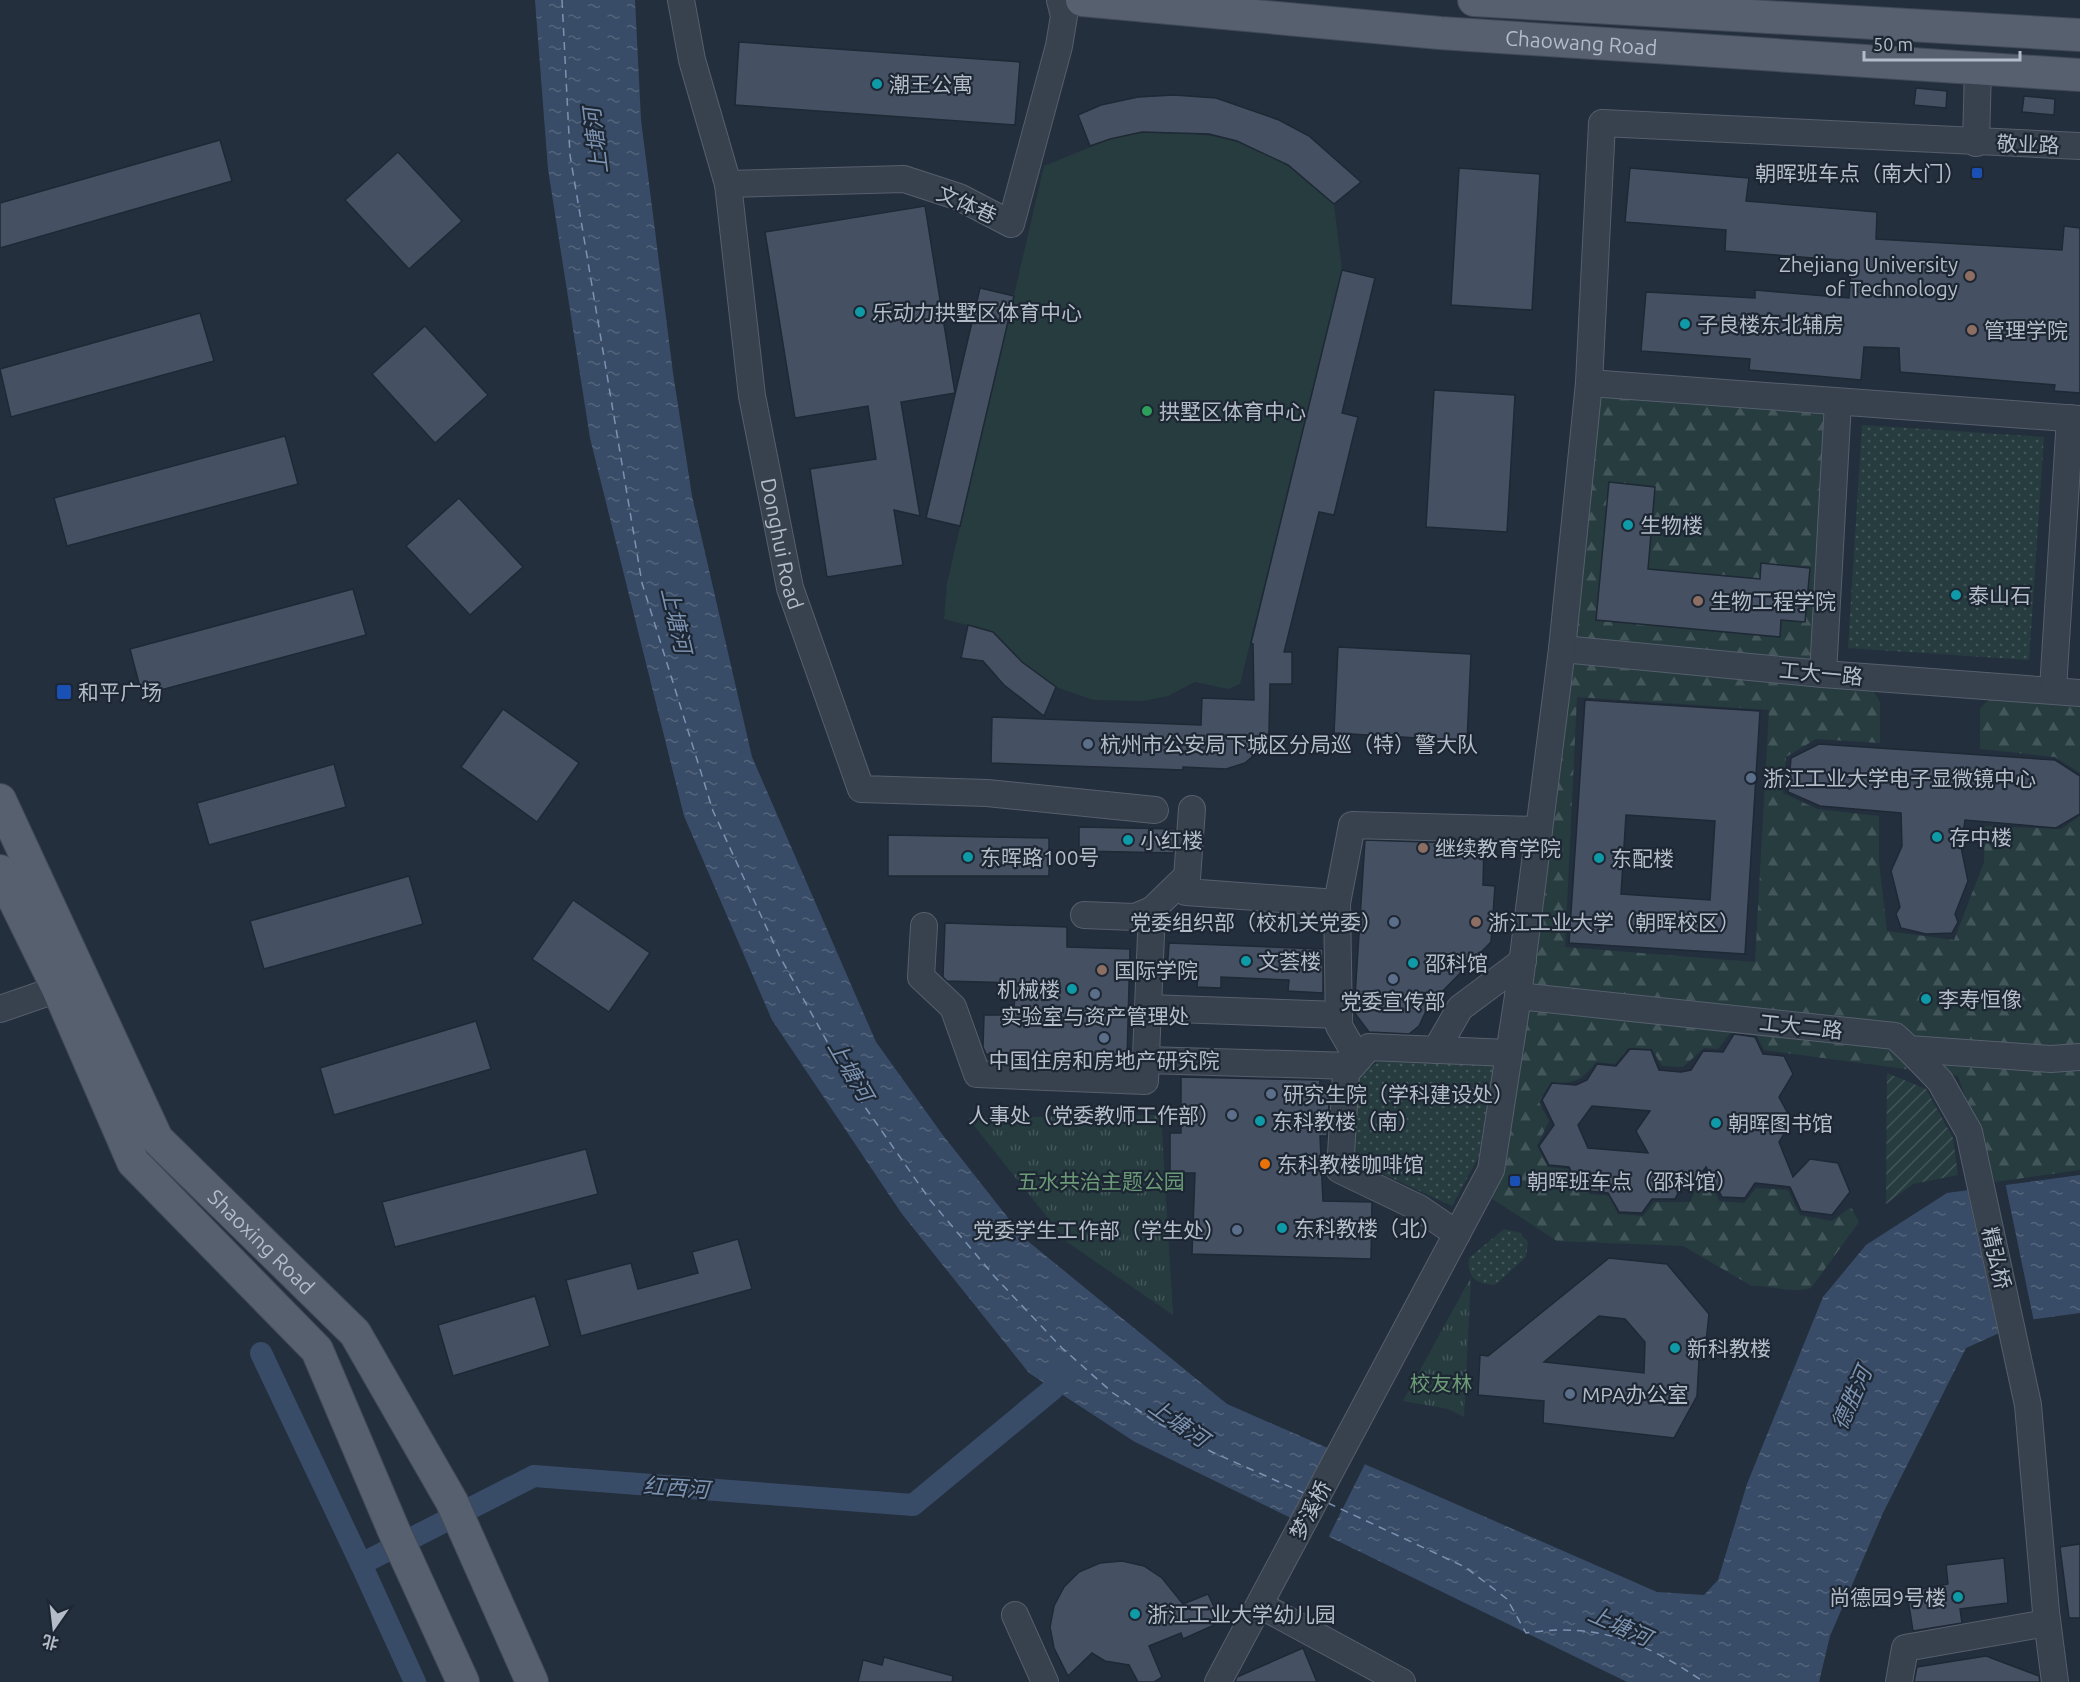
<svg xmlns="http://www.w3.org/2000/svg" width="2080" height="1682" viewBox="0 0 2080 1682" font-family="Ubuntu,'Noto Sans SC',sans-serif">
	<defs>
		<pattern id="grass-dots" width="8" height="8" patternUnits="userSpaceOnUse" patternTransform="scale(1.5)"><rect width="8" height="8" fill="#263c3f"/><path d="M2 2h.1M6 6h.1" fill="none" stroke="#435659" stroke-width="1.8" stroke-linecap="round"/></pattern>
		<pattern id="forest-firs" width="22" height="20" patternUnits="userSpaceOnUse" patternTransform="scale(1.5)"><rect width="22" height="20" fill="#263c3f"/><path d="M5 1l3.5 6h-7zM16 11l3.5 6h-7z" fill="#435659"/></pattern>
		<pattern id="park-tufts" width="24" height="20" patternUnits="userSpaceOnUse" patternTransform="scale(1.5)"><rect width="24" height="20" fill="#263c3f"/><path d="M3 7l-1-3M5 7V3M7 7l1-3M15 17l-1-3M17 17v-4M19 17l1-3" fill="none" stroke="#435659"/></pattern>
		<pattern id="garden-furrows" width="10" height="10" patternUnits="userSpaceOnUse" patternTransform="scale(1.5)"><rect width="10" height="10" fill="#263c3f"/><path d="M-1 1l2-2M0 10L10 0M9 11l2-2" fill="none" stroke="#435659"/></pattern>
		<pattern id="water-ripples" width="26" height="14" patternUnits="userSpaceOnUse" patternTransform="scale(1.5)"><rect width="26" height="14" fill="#394c67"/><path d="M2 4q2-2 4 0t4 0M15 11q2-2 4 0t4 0" fill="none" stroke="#53647b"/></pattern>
	</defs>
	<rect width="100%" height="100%" fill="#242f3e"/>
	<!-- grass -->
	<g fill="url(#grass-dots)">
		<path d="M1862,425L2044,437L2029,660L1848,648Z"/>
		<path d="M1383,1059L1496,1066L1478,1158L1452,1206L1353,1160L1356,1076Z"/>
		<path d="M1504,1229L1520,1233L1528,1242L1526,1257L1495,1285C1476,1284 1467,1278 1469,1258Z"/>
	</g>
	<!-- forest -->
	<g fill="url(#forest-firs)" fill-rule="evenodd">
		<path d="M1589,383L1838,402L1823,673L1865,677L1880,702V743L1816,739L1786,757L1783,793L1817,809L1879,816V862L1887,931L1954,940L1984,862L1985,826L2061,829L2080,816V1170L1995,1182L1958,1076L1764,1050L1756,1034L1731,1032L1718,1049L1704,1048L1683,1067L1662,1066L1652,1049L1628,1048L1615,1064L1596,1062C1582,1081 1574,1084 1551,1082L1539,1102L1549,1121L1537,1146L1548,1167L1568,1169L1575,1183H1583L1589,1194L1609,1196L1618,1214L1643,1216L1654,1202H1690L1699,1181L1712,1183L1719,1201L1744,1203L1756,1188L1788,1190L1800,1215L1832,1221L1851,1207L1859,1222L1811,1288C1787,1294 1775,1285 1752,1286L1683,1246L1557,1241L1480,1191ZM1577,697L1769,710L1755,962L1565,947Z"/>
		<path d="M2005,686L2080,699V773L2055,757L1980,749V708Z"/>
	</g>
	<!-- park -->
	<g fill="url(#park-tufts)">
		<path d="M1161,1115L1173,1315L1067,1242L968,1118Z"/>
		<path d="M1471,1277L1464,1417L1448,1409L1403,1401Z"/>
	</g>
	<!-- garden -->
	<path fill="url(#garden-furrows)" d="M1887,1073L1926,1089L1953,1138L1958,1175L1913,1184L1886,1204Z"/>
	<!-- pitch -->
	<path fill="#263c3f" d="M1142,132C1228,131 1272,144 1334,204L1342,270L1240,684L1228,689L1195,682L1168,696L1143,701L1093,700L1056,687L1037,675L1006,648L993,632L944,619L947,583L1044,166L1110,139Z"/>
	<!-- water -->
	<path fill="url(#water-ripples)" d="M535,0H635L641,120L673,373L692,496L752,757L876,1042L942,1134L1024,1238L1227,1404L1657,1592L1704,1595L1718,1580L1747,1484L1823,1297L1866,1245L1947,1193L2080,1175V1313L2028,1320L1966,1348L1883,1513L1830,1636L1819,1682H1627L1135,1442L1029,1373L902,1214L772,1020L684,816L590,438L548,169Z"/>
	<!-- pier -->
	<g fill="#242f3e">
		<path d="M2005,1182L2034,1322L1999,1336L1967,1189Z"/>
		<path d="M1333,1447L1366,1462L1327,1540L1294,1524Z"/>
	</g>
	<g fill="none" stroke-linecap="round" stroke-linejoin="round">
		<!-- canal -->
		<g stroke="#394c67" stroke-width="22">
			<path d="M261,1353L361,1564"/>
			<path d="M415,1682L361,1564L534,1476L913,1505L1053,1389L1074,1367"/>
		</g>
		<!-- ferry -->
		<g stroke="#7c92b1" stroke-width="1.5" stroke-dasharray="8 6" stroke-linecap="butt">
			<path d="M562,0L570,155L642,583L713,811L780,957L858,1097L930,1200L995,1277L1062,1348L1113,1393L1154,1421L1212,1452L1304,1493"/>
			<path d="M1328,1503L1465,1567L1507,1599L1526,1633C1598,1622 1645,1642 1704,1682"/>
		</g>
	</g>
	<!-- building -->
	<g fill="#455162" stroke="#1f2835" stroke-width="1.5" fill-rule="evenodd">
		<path d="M739,42L1020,62L1015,125L735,105Z"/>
		<path d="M1916,88L1947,91L1946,108L1914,105Z"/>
		<path d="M1174,95L1216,98L1279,120L1309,136L1361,182L1334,204L1288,165L1237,141L1209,134L1142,132L1110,139L1090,146L1078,115L1101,105L1138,97Z"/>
		<path d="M2024,96L2055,99L2054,115L2022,112Z"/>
		<path d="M220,140L232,181L0,248V203Z"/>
		<path d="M398,152L462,221L409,269L345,200Z"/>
		<path d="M1459,168L1540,174L1532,310L1451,305Z"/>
		<path d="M1630,168L1749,178L1746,201L1877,212L1876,239L2062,250L2064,226L2080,228V393L2054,391L2055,385L1900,372L1899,348L1864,347L1861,380L1749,370L1750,359L1641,351L1646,292L1755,298V290L1849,298L1852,261L1725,251L1726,230L1625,222Z"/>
		<path d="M925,206L955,393L901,402L920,516L894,510L903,565L827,577L810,469L876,459L868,406L795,418L765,232Z"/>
		<path d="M1342,270L1375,278L1342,413L1358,417L1334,515L1319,512L1284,652H1292V684H1270L1269,732L1261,749L1245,763L1226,769L1183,767V770L991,763L992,717L1201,725L1202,698L1254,700L1253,644L1251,643Z"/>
		<path d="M980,288L1014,296L960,526L926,518Z"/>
		<path d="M200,313L214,361L11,417L0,369Z"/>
		<path d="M425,326L488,395L435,443L372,374Z"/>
		<path d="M1434,390L1515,395L1507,532L1426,527Z"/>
		<path d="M285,436L298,484L67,546L54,498Z"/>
		<path d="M1609,482L1655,487L1648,569L1760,579L1761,563L1810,568L1805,622L1781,620L1780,637L1596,620Z"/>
		<path d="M459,498L523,567L470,615L406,546Z"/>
		<path d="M353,589L366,635L142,695L130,649Z"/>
		<path d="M968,625L993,632L1022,662L1056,687L1044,716L1004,685L983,661L961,658Z"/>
		<path d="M1338,647L1471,654L1467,741L1334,733Z"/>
		<path d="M1585,700L1760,711L1745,954L1569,943ZM1626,815L1715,821L1710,900L1621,894Z"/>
		<path d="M503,709L579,763L537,822L461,767Z"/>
		<path d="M1819,744L2055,760L2080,776V814L2056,828L1965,820L1961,847L1968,881L1955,914L1958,922L1952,933L1926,934L1901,928L1896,914L1900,907L1891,871L1902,846L1901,813L1820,806L1788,792L1791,758Z"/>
		<path d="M334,764L346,807L209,845L197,803Z"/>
		<path d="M1079,827L1176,829L1174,853L1079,851Z"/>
		<path d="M888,835L1049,838V876H888Z"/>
		<path d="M1365,840L1484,844L1483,885L1495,886L1491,942L1429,1005L1419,1026L1409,1034L1369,1032L1354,1012Z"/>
		<path d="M409,876L423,924L264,969L250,921Z"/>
		<path d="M573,900L650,953L609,1012L532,959Z"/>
		<path d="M945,923L1067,927V947L1130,949L1127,1058L986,1054L983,1047L984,1015H1014L1015,983L947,981L943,977Z"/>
		<path d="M1169,943L1323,949V993L1288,991L1289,980L1221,977V988L1197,987L1198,974L1167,973Z"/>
		<path d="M476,1021L491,1069L334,1115L320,1068Z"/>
		<path d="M1734,1034L1755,1037L1763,1054L1784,1056L1793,1074L1779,1097L1792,1121L1779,1142L1793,1177L1810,1159L1838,1163L1850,1192L1832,1215L1801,1211L1790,1187L1755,1183L1745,1198L1722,1197L1706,1167L1689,1190L1680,1189L1675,1199H1652L1642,1213L1619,1212L1608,1193L1589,1191L1584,1182L1575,1181L1569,1167L1549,1165L1539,1146L1554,1125L1542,1100L1552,1083L1576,1085L1587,1080L1597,1064L1616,1066L1630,1049L1651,1050L1659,1070L1681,1072L1691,1070L1703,1051L1723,1052ZM1592,1106L1650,1111L1636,1131L1648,1153L1588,1148L1578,1125Z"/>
		<path d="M1181,1077L1320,1080L1319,1089H1330L1327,1136H1320L1323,1201L1372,1202L1371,1259L1192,1254L1195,1173H1170V1133H1181Z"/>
		<path d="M586,1149L598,1194L395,1247L382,1202Z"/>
		<path d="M738,1239L752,1289L581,1336L566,1280L631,1263L638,1289L698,1273L692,1252Z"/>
		<path d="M1609,1258L1667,1264L1709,1314L1704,1360H1699L1697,1396L1674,1438L1543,1423L1544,1401L1478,1395L1480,1355L1488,1356ZM1599,1316L1625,1319L1645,1342L1644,1373L1544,1362Z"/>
		<path d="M535,1296L550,1346L453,1376L438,1325Z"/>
		<path d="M2080,1544V1618H2069L2060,1547Z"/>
		<path d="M2004,1558L2008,1603L1960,1609L1962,1623L1913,1631L1907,1592L1948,1584L1946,1565Z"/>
		<path d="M1122,1561L1144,1566L1162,1578L1183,1604L1208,1594L1221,1622L1183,1639L1181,1633L1149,1646L1162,1677L1154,1682H1138L1129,1665L1105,1661L1092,1653L1068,1676L1054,1648L1050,1627L1054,1606L1064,1587L1079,1572L1100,1563Z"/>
		<path d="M1303,1648L1317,1682H1235L1237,1677Z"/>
		<path d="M1986,1656L2039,1676L2040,1682H1914L1917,1667Z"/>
		<path d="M884,1657L953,1676L952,1682H858L863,1660L882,1665Z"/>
	</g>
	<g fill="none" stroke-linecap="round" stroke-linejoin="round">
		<defs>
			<g id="minor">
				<path id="s1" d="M681,0L692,60L728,184L752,396L790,588L861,789L987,793L1155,810"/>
				<path d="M1976,143L1978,68"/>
				<path d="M728,184L904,179L959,197L1011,224L1059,46L1064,16L1060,0"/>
				<path d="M1589,383L2080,419"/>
				<path d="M1562,649L1823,674L2080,693"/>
				<path d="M1823,674L1838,402"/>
				<path d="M2053,689L2070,418"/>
				<path d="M1192,809L1186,892L1337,903L1339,1026L1358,1059"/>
				<path d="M1337,903L1352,825L1539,830"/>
				<path d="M1084,915L1135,917L1152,910"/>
				<path d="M924,926L921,977L953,1007L977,1074L1145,1081L1152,910L1187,876"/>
				<path d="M1518,996L1895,1036L1909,1049L2051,1059L2080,1057"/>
				<path d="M1148,1008L1339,1015"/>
				<path d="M0,1009L58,989"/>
				<path d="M1909,1049L1940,1081L1969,1132L2028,1405L2046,1612L2055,1682"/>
				<path d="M1436,1050L1460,1008L1523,961"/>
				<path d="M1146,1060L1352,1066"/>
				<path d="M1457,1234L1419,1208L1340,1170L1346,1073L1369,1047L1509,1053"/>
				<path d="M1260,1605L1402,1682"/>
				<path d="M1015,1615L1045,1682"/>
				<path d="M1218,1682L1491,1170L1518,996L1562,649L1589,383L1602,123L2080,146"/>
				<path d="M1899,1682L1905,1648L2047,1623"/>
			</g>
			<g id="major">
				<path id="s2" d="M1082,0L1440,33L2080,75"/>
				<path d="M1474,0L2080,35"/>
				<path id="s3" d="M0,800L157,1139L355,1333L452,1502L532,1682"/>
				<path d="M0,871L58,989L133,1162L317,1350L394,1531L463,1682"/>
			</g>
		</defs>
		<!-- minor casing -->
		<use href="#minor" stroke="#565f6c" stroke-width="28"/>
		<!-- major casing -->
		<use href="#major" stroke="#414a57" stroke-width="34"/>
		<!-- minor -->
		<use href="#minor" stroke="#38414e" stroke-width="26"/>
		<!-- major -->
		<use href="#major" stroke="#56606e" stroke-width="32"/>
	</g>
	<!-- markers -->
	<g fill="#0f9aa8" stroke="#1d2633" stroke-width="2">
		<circle cx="877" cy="84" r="6"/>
		<circle cx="860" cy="312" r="6"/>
		<circle cx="1685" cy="324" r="6"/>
		<circle cx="1628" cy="525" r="6"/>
		<circle cx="1956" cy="595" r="6"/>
		<circle cx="1937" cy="837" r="6"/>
		<circle cx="1128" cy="840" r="6"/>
		<circle cx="968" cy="857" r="6"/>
		<circle cx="1599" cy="858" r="6"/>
		<circle cx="1246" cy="961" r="6"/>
		<circle cx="1413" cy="963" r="6"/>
		<circle cx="1072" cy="989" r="6"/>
		<circle cx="1926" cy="999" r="6"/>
		<circle cx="1260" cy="1121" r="6"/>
		<circle cx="1716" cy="1123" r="6"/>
		<circle cx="1282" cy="1228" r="6"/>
		<circle cx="1675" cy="1348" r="6"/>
		<circle cx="1958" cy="1597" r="6"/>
		<circle cx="1135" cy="1614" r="6"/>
	</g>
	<g fill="#1a4fb4" stroke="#1d2633" stroke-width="2">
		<rect x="1971" y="167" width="12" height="12" rx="3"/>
		<rect x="56" y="684" width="16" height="16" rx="3"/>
		<rect x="1509" y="1175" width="12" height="12" rx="3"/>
	</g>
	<g fill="#8d6e63" stroke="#1d2633" stroke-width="2">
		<circle cx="1970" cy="276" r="6"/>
		<circle cx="1972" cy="330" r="6"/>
		<circle cx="1698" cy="601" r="6"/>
		<circle cx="1423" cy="848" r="6"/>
		<circle cx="1476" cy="922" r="6"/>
		<circle cx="1102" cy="970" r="6"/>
	</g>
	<circle fill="#2e9e5b" stroke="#1d2633" stroke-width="2" cx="1147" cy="411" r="6"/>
	<g fill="#5c6f8a" stroke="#1d2633" stroke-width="2">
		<circle cx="1088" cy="744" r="6"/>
		<circle cx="1751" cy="778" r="6"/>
		<circle cx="1394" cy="922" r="6"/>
		<circle cx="1393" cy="979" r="6"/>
		<circle cx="1095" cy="994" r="6"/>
		<circle cx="1104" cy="1038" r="6"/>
		<circle cx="1271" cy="1094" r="6"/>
		<circle cx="1232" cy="1115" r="6"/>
		<circle cx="1237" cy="1230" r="6"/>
		<circle cx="1570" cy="1394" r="6"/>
	</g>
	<circle fill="#e8710a" stroke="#1d2633" stroke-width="2" cx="1265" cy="1164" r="6"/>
	<g text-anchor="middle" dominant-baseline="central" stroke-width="4.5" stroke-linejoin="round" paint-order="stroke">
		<!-- street labels -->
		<g font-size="21" fill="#b4bcc9" stroke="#1d2633">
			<text stroke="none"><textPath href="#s2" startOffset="501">Chaowang Road</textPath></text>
			<text transform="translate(2028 144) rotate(2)">敬业路</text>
			<text transform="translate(967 204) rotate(24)">文体巷</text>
			<text stroke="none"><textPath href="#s1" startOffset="554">Donghui Road</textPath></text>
			<text transform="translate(1821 673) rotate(5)">工大一路</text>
			<text transform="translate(1801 1026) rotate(6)">工大二路</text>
			<text stroke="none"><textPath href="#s3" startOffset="520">Shaoxing Road</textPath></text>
			<text transform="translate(1997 1258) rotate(77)">精弘桥</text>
			<text transform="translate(1310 1510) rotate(-62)">梦溪桥</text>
		</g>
		<!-- poi labels -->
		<g font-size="21" fill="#b4bcc9" stroke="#1d2633" text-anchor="start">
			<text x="889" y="84">潮王公寓</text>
			<text x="1965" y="173" text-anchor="end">朝晖班车点（南大门）</text>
			<text x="1958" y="264" text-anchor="end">Zhejiang University<tspan x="1958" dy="24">of Technology</tspan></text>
			<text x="872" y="312">乐动力拱墅区体育中心</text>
			<text x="1697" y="324">子良楼东北辅房</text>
			<text x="1984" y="330">管理学院</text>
			<text x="1159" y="411">拱墅区体育中心</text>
			<text x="1640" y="525">生物楼</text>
			<text x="1968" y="595">泰山石</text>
			<text x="1710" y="601">生物工程学院</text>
			<text x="78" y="692">和平广场</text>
			<text x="1100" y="744">杭州市公安局下城区分局巡（特）警大队</text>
			<text x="1763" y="778">浙江工业大学电子显微镜中心</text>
			<text x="1949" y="837">存中楼</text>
			<text x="1140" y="840">小红楼</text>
			<text x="1435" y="848">继续教育学院</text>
			<text x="980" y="857">东晖路100号</text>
			<text x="1611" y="858">东配楼</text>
			<text x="1382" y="922" text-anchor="end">党委组织部（校机关党委）</text>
			<text x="1488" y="922">浙江工业大学（朝晖校区）</text>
			<text x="1258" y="961">文荟楼</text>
			<text x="1425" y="963">邵科馆</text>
			<text x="1114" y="970">国际学院</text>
			<text x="1060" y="989" text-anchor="end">机械楼</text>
			<text x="1938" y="999">李寿恒像</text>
			<text x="1393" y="1001" text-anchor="middle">党委宣传部</text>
			<text x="1095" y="1016" text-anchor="middle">实验室与资产管理处</text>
			<text x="1104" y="1060" text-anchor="middle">中国住房和房地产研究院</text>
			<text x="1283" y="1094">研究生院（学科建设处）</text>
			<text x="1220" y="1115" text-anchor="end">人事处（党委教师工作部）</text>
			<text x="1272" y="1121">东科教楼（南）</text>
			<text x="1728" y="1123">朝晖图书馆</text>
			<text x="1277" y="1164">东科教楼咖啡馆</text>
			<text x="1527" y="1181">朝晖班车点（邵科馆）</text>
			<text x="1294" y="1228">东科教楼（北）</text>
			<text x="1225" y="1230" text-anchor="end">党委学生工作部（学生处）</text>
			<text x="1687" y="1348">新科教楼</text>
			<text x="1582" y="1394">MPA办公室</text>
			<text x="1946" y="1597" text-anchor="end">尚德园9号楼</text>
			<text x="1147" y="1614">浙江工业大学幼儿园</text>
		</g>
		<!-- park labels -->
		<g font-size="21" fill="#6b9a76" stroke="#1d2633">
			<text x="1101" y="1181">五水共治主题公园</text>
			<text x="1441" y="1383">校友林</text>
		</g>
		<!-- water labels -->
		<g font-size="22" font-style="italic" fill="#7c92b1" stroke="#1d2633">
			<text transform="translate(595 141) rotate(-97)">上塘河</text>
			<text transform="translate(677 620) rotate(77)">上塘河</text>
			<text transform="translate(851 1070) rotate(60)">上塘河</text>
			<text transform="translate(1851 1398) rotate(-66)">德胜河</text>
			<text transform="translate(1179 1422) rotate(35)">上塘河</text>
			<text transform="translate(676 1487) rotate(4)">红西河</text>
			<text transform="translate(1620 1625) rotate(24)">上塘河</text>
		</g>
	</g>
	<!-- north arrow -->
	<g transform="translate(54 1628) rotate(194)" stroke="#1d2633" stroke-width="4.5" paint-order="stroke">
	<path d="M0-4.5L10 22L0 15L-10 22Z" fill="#b4bcc9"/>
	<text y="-9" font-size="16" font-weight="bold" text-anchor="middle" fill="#b4bcc9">北</text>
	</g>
	<!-- scale -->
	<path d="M1864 51v9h156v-9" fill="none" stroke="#b4bcc9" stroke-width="3"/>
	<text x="1873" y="51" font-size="18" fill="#b4bcc9" stroke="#1d2633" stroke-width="4.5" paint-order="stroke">50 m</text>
</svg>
